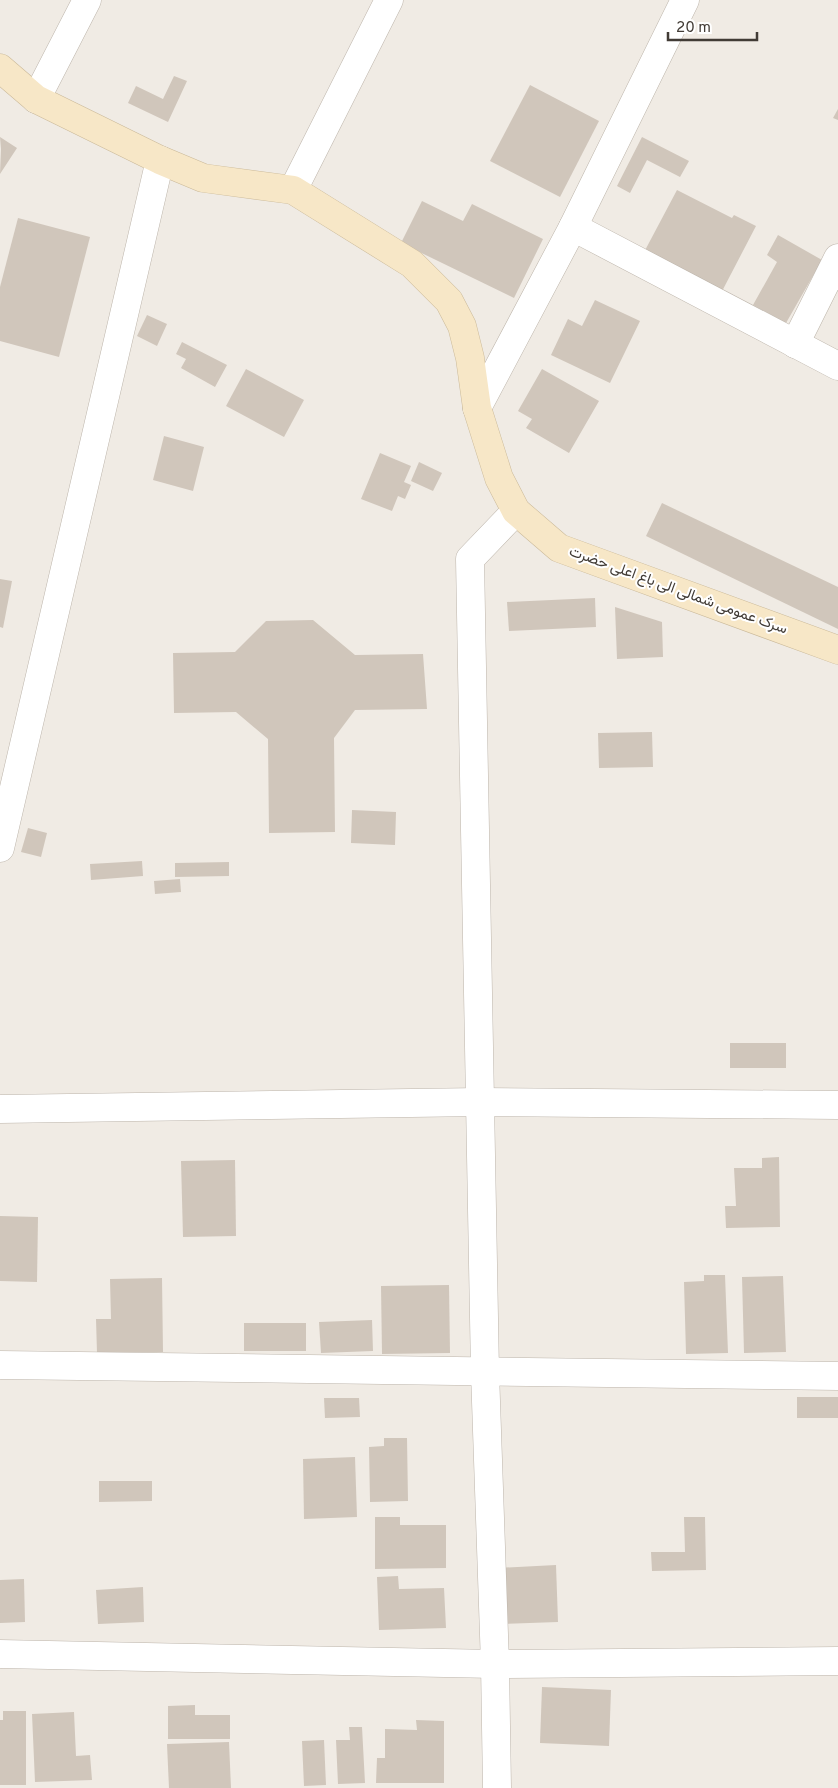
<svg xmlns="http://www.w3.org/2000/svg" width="838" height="1788" viewBox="0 0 838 1788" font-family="Overpass,Vazirmatn,sans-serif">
	<rect width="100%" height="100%" fill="#f0ebe4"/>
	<!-- building -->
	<g fill="#d0c6bb">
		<path d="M174,76L187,81L168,122L128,103L136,86L163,99Z"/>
		<path d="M530,85L599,121L560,197L490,161Z"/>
		<path d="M838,109V120L833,118Z"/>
		<path d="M0,137L17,148L0,174L1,149Z"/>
		<path d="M642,137L689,161L680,177L647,160L630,193L617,186Z"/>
		<path d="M677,190L732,218L734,215L756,226L719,297L642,256Z"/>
		<path d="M422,201L463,221L472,204L543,239L514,298L401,243Z"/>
		<path d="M18,218L90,237L59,357L0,341V287Z"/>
		<path d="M778,235L822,260L786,323L753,305L777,262L767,255Z"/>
		<path d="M595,300L640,321L610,383L551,355L568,319L582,326Z"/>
		<path d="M147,315L167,324L157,346L137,336Z"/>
		<path d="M182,342L227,365L215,387L181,368L186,359L176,354Z"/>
		<path d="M246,369L304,400L284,437L226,406Z"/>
		<path d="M542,369L599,401L569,453L526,428L532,419L518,411Z"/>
		<path d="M164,436L204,447L193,491L153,480Z"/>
		<path d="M380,453L411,466L404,482L411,485L405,499L398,496L392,511L361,499Z"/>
		<path d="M419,462L442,473L433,491L411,481Z"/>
		<path d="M662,503L838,587V629L646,536Z"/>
		<path d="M0,579L12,581L3,628L0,627Z"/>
		<path d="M595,598L596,627L509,631L507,602Z"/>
		<path d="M615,607L662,622L663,657L617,659Z"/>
		<path d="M313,620L355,655L423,654L427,709L355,710L334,738L335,832L269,833L268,739L236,712L174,713L173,653L235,652L266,621Z"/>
		<path d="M652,732L653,767L599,768L598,733Z"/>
		<path d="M352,810L396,812L395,845L351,843Z"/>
		<path d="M28,828L47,833L41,857L21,852Z"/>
		<path d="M142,861L143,876L91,880L90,864Z"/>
		<path d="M229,862V876L175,877V863Z"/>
		<path d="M180,879L181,892L155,894L154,881Z"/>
		<rect x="730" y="1043" width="56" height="25"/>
		<path d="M779,1157L780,1227L726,1228L725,1206H736L734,1168H762V1158Z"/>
		<path d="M235,1160L236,1236L183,1237L181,1161Z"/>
		<path d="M0,1216L38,1217L37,1282L0,1281Z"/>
		<path d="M704,1275H725L728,1353L686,1354L684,1282L704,1281Z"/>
		<path d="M783,1276L786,1352L744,1353L742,1277Z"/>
		<path d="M162,1278L163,1352L97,1353L96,1319H111L110,1279Z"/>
		<path d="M449,1285L450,1353L382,1354L381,1286Z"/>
		<path d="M372,1320L373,1351L321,1353L319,1322Z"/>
		<rect x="244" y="1323" width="62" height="28"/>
		<rect x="797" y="1397" width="41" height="21"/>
		<path d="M324,1398H359L360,1417L325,1418Z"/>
		<path d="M384,1438H407L408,1501L370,1502L369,1447L384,1446Z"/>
		<path d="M355,1457L357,1517L304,1519L303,1459Z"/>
		<path d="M99,1481H152V1501L99,1502Z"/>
		<path d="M375,1517H400V1525H446V1568L375,1569Z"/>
		<path d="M684,1517H705L706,1570L652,1571L651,1552H685Z"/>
		<path d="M556,1565L558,1622L499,1624L497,1568Z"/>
		<path d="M398,1576L399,1589L444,1588L446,1628L379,1630L377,1577Z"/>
		<path d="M24,1579L25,1622L0,1623V1580Z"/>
		<path d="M143,1587L144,1622L98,1624L96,1590Z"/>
		<path d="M542,1687L611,1690L609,1746L540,1743Z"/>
		<path d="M195,1705V1715H230V1739H168V1706Z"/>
		<path d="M3,1711H26V1785H0V1720H3Z"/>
		<path d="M74,1712L76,1756L90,1755L92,1780L35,1782L32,1714Z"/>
		<path d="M416,1720L444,1721V1783H376L377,1758H385V1729L417,1730Z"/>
		<path d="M349,1727H362L365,1783L338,1784L336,1740H350Z"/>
		<path d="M324,1740L326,1785L304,1786L302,1741Z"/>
		<path d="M229,1742L231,1788H169L167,1744Z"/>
	</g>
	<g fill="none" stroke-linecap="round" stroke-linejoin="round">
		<defs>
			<g id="street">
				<path d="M36,99L87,0"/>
				<path d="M293,190L389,0"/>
				<path d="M573,227L838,366"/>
				<path d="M795,344L838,258"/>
				<path d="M477,408L573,227L685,0"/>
				<path d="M0,848L160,160"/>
				<path d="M0,1109L480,1102L838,1105"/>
				<path d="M0,1365L838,1376"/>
				<path d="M0,1654L495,1664L838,1661"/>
				<path d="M497,1788L495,1664L485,1372L470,559L516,511"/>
			</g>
			<path id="secondary" d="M0,68L36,99L160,160L203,178L293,190L412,264L449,301L462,326L470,358L477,408L499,478L516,511L559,548L838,650"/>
		</defs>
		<!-- street casing -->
		<use href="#street" stroke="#bdb5ab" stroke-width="29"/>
		<!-- secondary casing -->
		<use href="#secondary" stroke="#cab999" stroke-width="29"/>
		<!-- street -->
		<use href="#street" stroke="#fff" stroke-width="28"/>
		<!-- secondary -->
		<use href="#secondary" stroke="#f7e7c7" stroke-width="28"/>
	</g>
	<g text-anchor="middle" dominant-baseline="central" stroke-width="4" stroke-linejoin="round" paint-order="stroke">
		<!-- street labels -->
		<g font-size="15" fill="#413b35" stroke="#fff">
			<text transform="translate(678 591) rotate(20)">سرک عمومی شمالی الی باغ اعلی حضرت</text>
		</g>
	</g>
	<!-- scale -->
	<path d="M668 32v8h89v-8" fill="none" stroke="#413b35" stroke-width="2.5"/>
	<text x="676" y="32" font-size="15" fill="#413b35" stroke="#ffffff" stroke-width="4" paint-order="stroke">20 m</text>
</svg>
